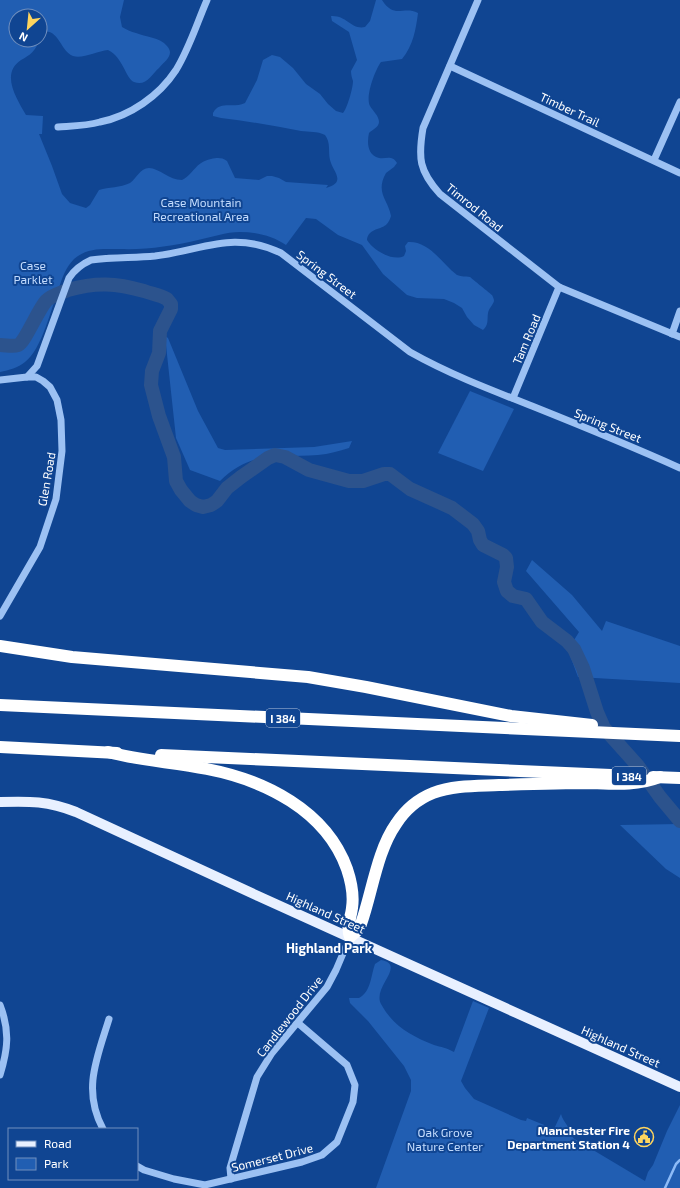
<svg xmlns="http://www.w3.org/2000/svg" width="680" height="1188" viewBox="0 0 680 1188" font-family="'Exo 2',sans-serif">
	<rect width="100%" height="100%" fill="#104592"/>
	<!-- green -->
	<g fill="#215eb2">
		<path d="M0,0H124L120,17L122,27C126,29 131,32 136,33C145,37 160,37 167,46C175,55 165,61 159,68C152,74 146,87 134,82C126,79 123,57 108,50C97,51 83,59 73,56C60,51 59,28 42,32L40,37V16H16V40H39C36,51 30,55 21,60C0,74 17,99 26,115L43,116L42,134H39L52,166L62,194L70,203L86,208L90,205L99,190C109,187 120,188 130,183C137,178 140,168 149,168C159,168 169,180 182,180C195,173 194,163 211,159C217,158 221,157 227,161L235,178L259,180L267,176H272L279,178L286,182L328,185L326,188C347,182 333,172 330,160C328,151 331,143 325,135C317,131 309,132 301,131C274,126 248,121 221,118L213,116V113C220,100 233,109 245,103L257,80L263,60L272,55L280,57L293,68L306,84L320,94L328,104L336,111L343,113C347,109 353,88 353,81C352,78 351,75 351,71L357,60L349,32L332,21L331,16C347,15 351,30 365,27L370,21L376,0H382C395,20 403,5 418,13C416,29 413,46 402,59L381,62C375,70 365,97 370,106C373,111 379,116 379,122C379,127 372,130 369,133C367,142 367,155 379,158C387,159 392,155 397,163L394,167L386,173C375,193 388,199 391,216C390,219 389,222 386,225C379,230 368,229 367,240C373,250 393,262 404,256L406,251L405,246L408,242C430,241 441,263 457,275C462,277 465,276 470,277C471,278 491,294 492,295C493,297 494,299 494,301C493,305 489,308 488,313C487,319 489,325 483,330L474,325L467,317L462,308L454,303L444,299L417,298L407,295L383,274L362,245L338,235L316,219L306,218L286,245C273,236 256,232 240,232C226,232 212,237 198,240C173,246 146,250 120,249C103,249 88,247 74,259C66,267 62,278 59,288C51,309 42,349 25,362C18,368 9,370 0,372Z"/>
		<path d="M165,336L168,338L198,411L218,448L225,450L314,447L352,441L349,448C339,451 329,454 318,455C280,458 251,450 220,481L190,470L176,438Z"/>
		<path d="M470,391L514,409L483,471L438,453Z"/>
		<path d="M532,560L572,595L602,631L606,621L680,646V683L578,677L568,650L579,632L526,571Z"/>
		<path d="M680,824V878L666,869L620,825Z"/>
		<path d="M381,960C407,965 372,987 381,1004C393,1026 411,1036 434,1045C441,1047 447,1048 454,1052L473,1001L489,1008L461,1081L465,1088L474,1099L521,1120L526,1121L527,1118L554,1129L561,1114C563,1122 571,1128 573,1138L645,1181L648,1172L653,1165L667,1131L680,1105V1188H376L411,1091V1080L404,1066L368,1021L350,1003L349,998H359C371,992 371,975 375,964Z"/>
	</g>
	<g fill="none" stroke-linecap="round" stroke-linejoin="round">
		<!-- stream -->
		<path stroke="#8dbbf7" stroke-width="2.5" d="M665,1188L676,1164L680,1160"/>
		<!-- river -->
		<path stroke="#2c538d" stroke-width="14" d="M0,345C6,345 13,347 18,345C25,342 38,310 46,301C52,295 61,293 68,290C96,282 116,283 144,291C152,294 160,295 167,299L171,304V309L160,331L159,353L152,371L151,385L159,416L174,457L176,481L181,490L190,501L196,505L203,507L211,505L217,501L227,488L241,477L268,458L275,455L285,457L309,470L349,481H363L384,474H390L410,489L452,508L473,524L478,531L480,540L483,545L503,555L506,558L507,567L504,582L507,591L513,596L526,599L542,622L567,641L574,649L583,668L597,712L604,728L638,766L660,797L680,821"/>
		<!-- minor -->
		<g stroke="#9cc1f3" stroke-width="7">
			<path d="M478,0L423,128C418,158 419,171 440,194L559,287L680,337"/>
			<path d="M450,66L680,173"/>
			<path d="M58,127C72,126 86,126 100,122C130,116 159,96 176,70C189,49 197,23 207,0"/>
			<path d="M654,160L680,102"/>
			<path d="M672,334L680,311"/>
			<path d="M0,380L27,377L37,366L69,278C75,269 82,264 91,260C112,257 134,258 155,256C204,250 232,230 281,253L410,352C449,374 491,390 532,406C582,426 631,446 680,468"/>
			<path d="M513,398L559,287"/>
			<path d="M0,616L40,547L56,499L62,451L61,420L57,400L50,387L43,381L36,377H27"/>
			<path d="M0,1005C10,1031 8,1049 0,1075"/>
			<path d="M103,1129C82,1090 97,1058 109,1019"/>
			<path d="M137,1166L144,1170L174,1179L205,1185L302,1162L322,1155L337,1142L353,1102L355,1085L347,1065L298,1023"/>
			<path d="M231,1179L230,1168L257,1077L272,1053L327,987L336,970L350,937"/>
		</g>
		<!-- major -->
		<path stroke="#e8f0ff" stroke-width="10" d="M0,802C30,801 48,801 76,812L258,896L680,1087"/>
		<!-- highway -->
		<g stroke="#fff" stroke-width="12">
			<path d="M0,646L72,657L308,677L366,687L511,716L592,725"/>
			<path d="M0,705L680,736"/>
			<path d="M0,747L117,753"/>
			<path d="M108,752C141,761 174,762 207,769C264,780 326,810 347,869C351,881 354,895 352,908C351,918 346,926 350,937L357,931L361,924C372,893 377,851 396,824C405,810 418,799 433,793C454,785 477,786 499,785C530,784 560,783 591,783C615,784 637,786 660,777"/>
			<path d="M161,755L634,776"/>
			<path d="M653,777L680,778"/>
		</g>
	</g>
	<!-- icons -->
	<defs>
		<symbol id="civic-ring" viewBox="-11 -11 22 22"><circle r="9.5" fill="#104592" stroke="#ffd55e" stroke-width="1.5"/><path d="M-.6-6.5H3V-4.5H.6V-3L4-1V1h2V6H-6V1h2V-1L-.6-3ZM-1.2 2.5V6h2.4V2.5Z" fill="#ffd55e"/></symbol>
	</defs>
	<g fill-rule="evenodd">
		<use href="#civic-ring" x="633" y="1126" width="22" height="22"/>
	</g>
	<g text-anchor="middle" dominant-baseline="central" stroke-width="4" stroke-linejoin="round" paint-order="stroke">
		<!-- shield labels -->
		<g fill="#104592" stroke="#b7c7de" stroke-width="1">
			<rect x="266" y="709" width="34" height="18" rx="3"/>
			<rect x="612" y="767" width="34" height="18" rx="3"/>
		</g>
		<g font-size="11" font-weight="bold" fill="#fff">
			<text x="283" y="718">I 384</text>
			<text x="629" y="776">I 384</text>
		</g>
		<!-- street labels -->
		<g font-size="12" fill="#fff" stroke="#104592">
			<text transform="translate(570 109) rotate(25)">Timber Trail</text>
			<text transform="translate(475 207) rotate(39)">Timrod Road</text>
			<text transform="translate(327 274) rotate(37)">Spring Street</text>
			<text transform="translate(526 339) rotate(-67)">Tam Road</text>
			<text transform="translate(608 425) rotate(22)">Spring Street</text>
			<text transform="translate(46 479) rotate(-80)">Glen Road</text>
			<text transform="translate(326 912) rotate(24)">Highland Street</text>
			<text transform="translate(289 1016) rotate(-52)">Candlewood Drive</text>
			<text transform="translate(621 1046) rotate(24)">Highland Street</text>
			<text transform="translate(272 1157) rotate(-14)">Somerset Drive</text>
		</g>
		<!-- park labels -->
		<g font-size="12" fill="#c3dcfe" stroke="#104592">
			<text x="201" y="202">Case Mountain<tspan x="201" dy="14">Recreational Area</tspan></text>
			<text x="33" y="265">Case<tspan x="33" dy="14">Parklet</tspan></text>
			<text x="445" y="1132">Oak Grove<tspan x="445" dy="14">Nature Center</tspan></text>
		</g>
		<!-- poi labels -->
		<g font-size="12" font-weight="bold" fill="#fff" stroke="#104592" text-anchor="end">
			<text x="630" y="1130">Manchester Fire<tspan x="630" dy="14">Department Station 4</tspan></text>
		</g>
		<!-- neighbourhood labels -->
		<g font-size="13" font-weight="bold" fill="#fff" stroke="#104592">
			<text x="329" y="948">Highland Park</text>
		</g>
	</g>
	<!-- legend -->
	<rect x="8" y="1128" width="130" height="52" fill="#104592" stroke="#708fbe"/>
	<rect x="16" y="1141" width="20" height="6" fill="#e8f0ff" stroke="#708fbe"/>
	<text x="44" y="1148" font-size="12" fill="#ffffff">Road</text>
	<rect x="16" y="1158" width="20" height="12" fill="#215eb2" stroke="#708fbe"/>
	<text x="44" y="1168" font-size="12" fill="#ffffff">Park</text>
	<!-- north arrow -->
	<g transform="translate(28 28) rotate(207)"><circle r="19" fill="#104592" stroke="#708fbe"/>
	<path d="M0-3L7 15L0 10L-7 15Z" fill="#ffd55e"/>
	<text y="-6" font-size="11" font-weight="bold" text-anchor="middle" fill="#ffffff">N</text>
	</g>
</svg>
